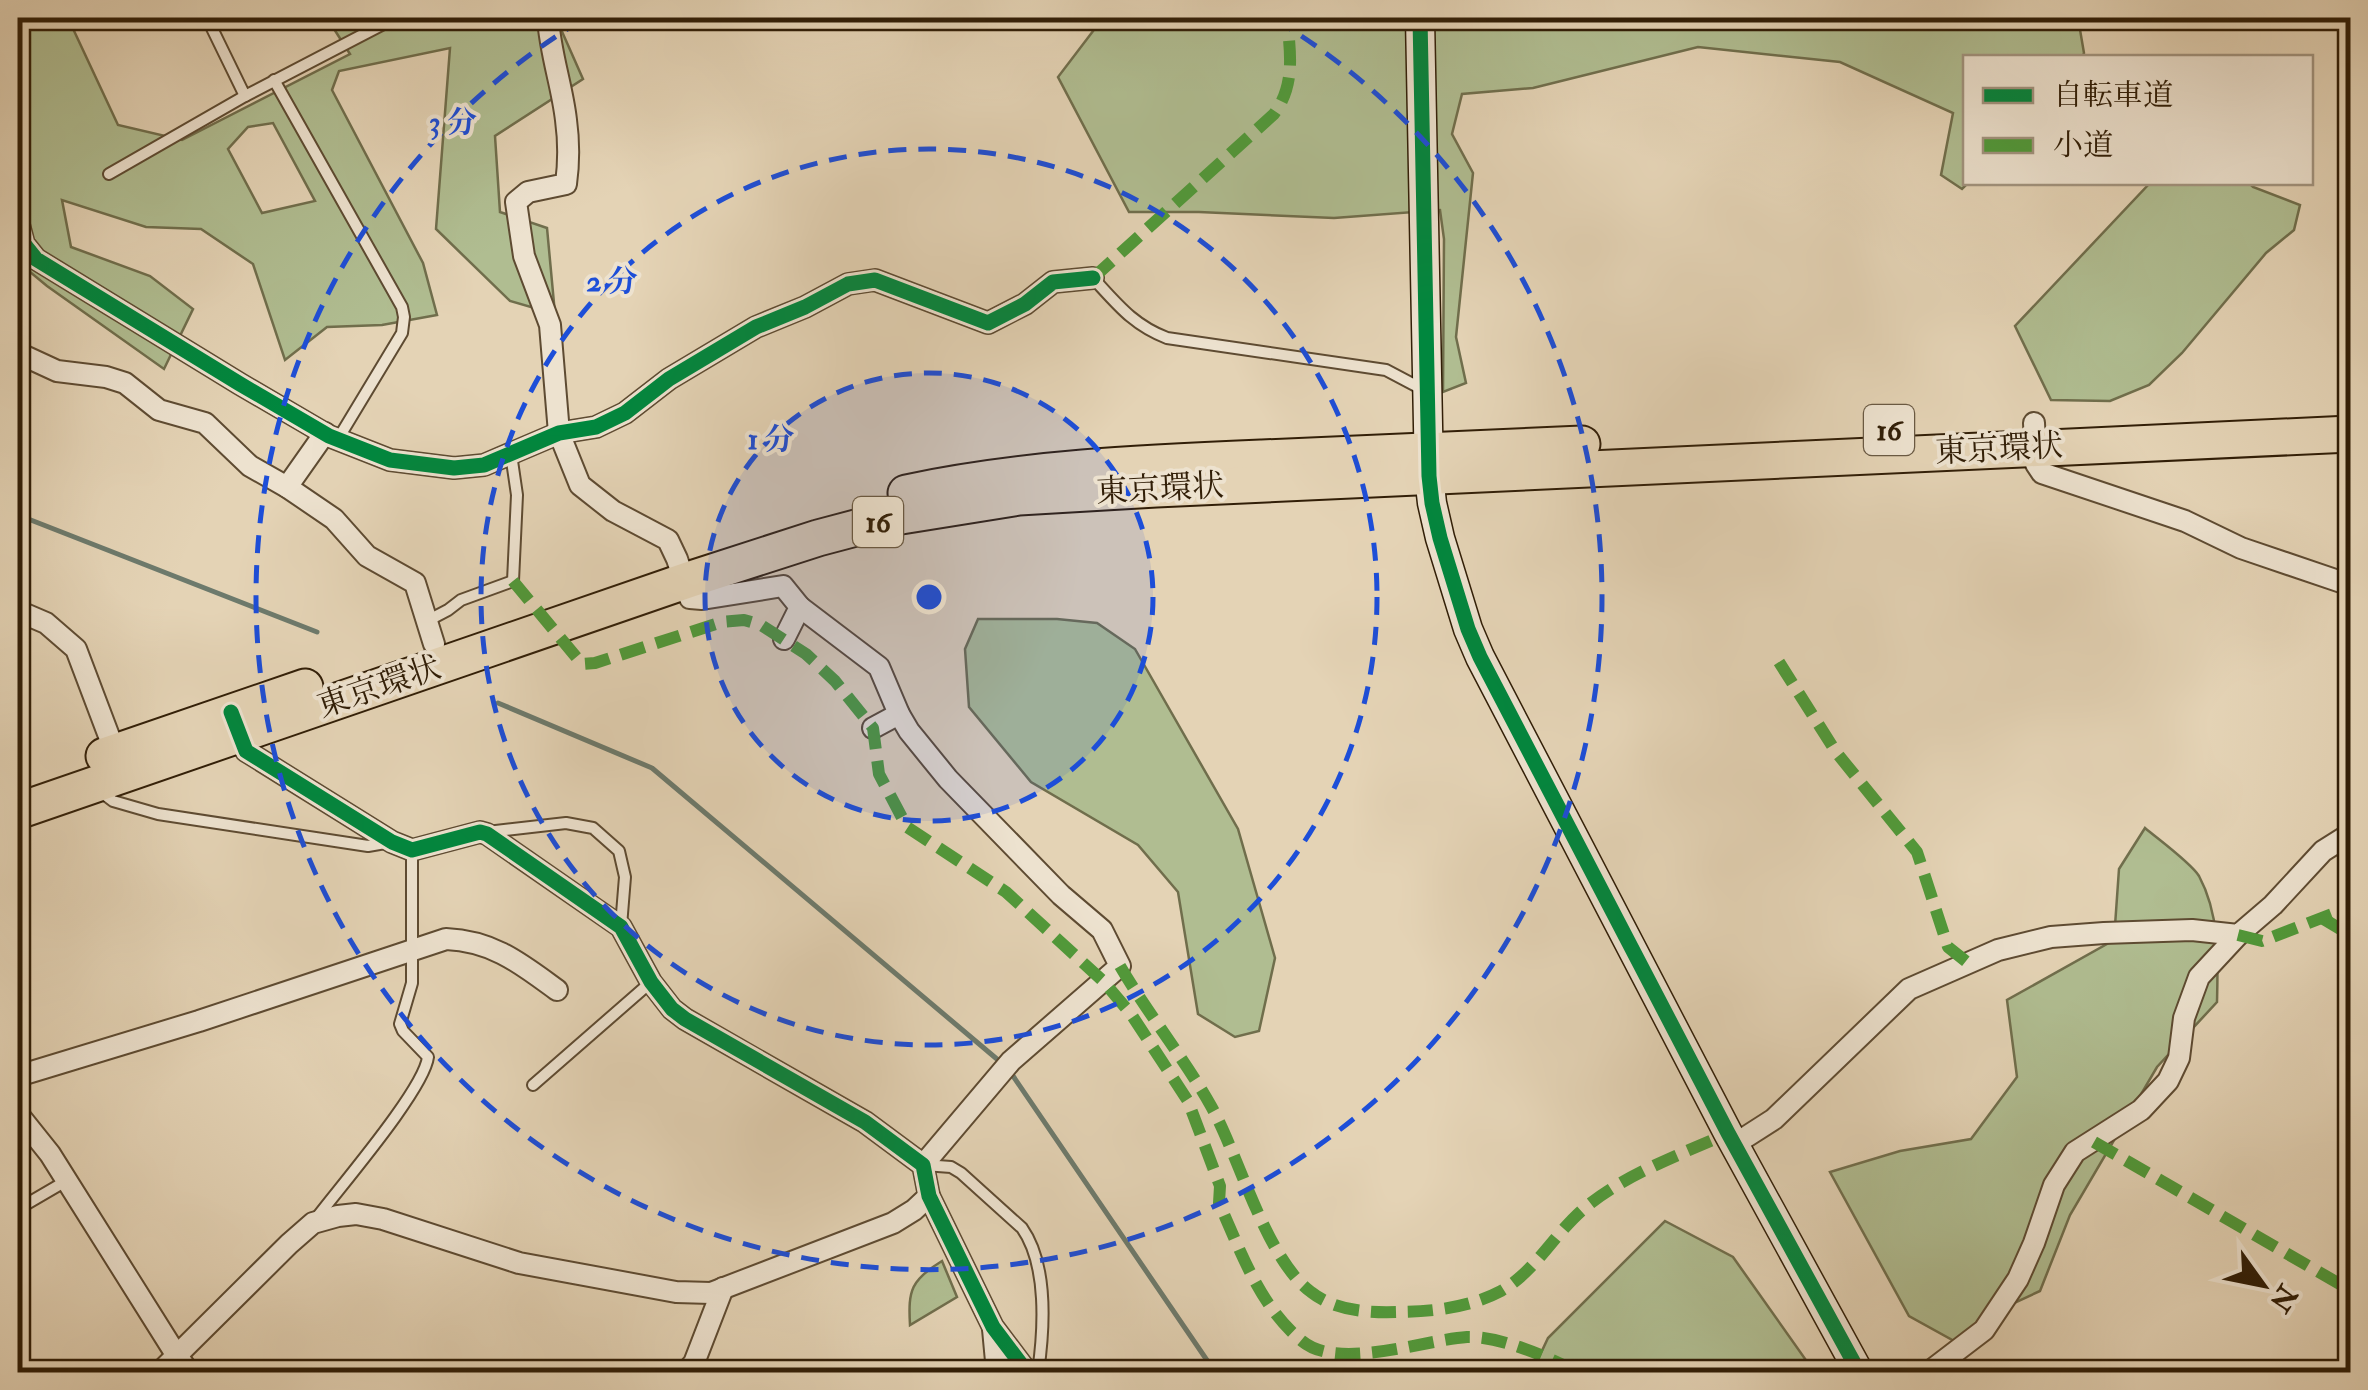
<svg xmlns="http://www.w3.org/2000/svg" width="2368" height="1390" viewBox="0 0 2368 1390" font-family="'IM FELL Double Pica','Noto Serif JP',serif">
	<rect width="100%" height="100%" fill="#e4d3b5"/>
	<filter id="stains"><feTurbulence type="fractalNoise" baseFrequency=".002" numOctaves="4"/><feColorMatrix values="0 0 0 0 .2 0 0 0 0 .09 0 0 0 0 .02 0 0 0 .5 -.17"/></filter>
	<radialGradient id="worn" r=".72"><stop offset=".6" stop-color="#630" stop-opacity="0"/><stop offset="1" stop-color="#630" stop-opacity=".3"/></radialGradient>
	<!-- green -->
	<g fill="#b0bd91" stroke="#706e4c" stroke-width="2.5" fill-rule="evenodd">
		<path d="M18,18H68L118,125L182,140L350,54L327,18H556L583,79L495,136L500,212L547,228L555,314L510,301L436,229L450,48L339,71L332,90L423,263L437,315L382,325L327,327L285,360L253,264L201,229L146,227L62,200L71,247L150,276L193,309L164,369L47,286L18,262ZM273,123L315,201L262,213L228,149L248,127Z"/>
		<path d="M1103,18H2078L2084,53L2082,58H1966V182L1968,183L1962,189L1941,175L1953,113L1840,62L1698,47L1533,88L1462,94L1452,134L1473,173L1456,337L1466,383L1443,392L1444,239L1440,210L1334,218L1199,212H1129L1058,77Z"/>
		<path d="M2150,183H2249L2253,187L2300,205L2294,230L2266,253L2182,353L2149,385L2110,401L2051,400L2015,326Z"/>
		<path d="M978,619H1057L1097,623L1135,649L1238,829L1275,958L1259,1031L1235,1037L1198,1014L1178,892L1138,845L1031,782L969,707L965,649Z"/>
		<path d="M2145,828C2158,839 2191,863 2199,876C2220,915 2218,960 2217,1002L2157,1067L2070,1215L2040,1291L2001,1309L1956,1342L1909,1316L1830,1172L1900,1151L1971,1139L2017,1077L2007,1000L2114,940L2119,869Z"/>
		<path d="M1665,1221L1733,1257L1808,1363L1811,1372H1532L1548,1338Z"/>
		<path d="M942,1261L957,1297L910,1325C908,1290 911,1280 942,1261Z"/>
	</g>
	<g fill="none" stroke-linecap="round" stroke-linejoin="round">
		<!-- stream -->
		<g stroke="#6d7a6c" stroke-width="5">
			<path d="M18,515L317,632"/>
			<path d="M498,703L652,768L1004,1065"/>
			<path d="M1011,1073L1215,1372"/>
		</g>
		<defs>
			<g id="lane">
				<path d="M207,18L245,96"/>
				<path d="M274,80L402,307L404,317L402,333L338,439"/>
				<path d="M109,174L245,96L395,18"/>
				<path d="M1093,278C1117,304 1133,325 1167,338L1386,370L1422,389"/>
				<path d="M427,621L448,610L461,600L513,581L517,495L511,454"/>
				<path d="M101,792L113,801L158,814L368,846L391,842"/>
				<path d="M487,832L566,823L593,828L619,851L625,877L621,926"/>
				<path d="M533,1085L651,982"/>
				<path d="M924,1165L951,1167L961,1173L1022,1228C1048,1265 1044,1330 1038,1372"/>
				<path d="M18,1209L66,1181"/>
				<path d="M315,1220C338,1189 424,1090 428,1057L403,1031L400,1024L412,983V850"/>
			</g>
			<g id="street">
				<path d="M548,18C550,53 562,85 566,120C569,142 569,162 566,184L528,192L516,202L524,256L550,325L559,433L580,485L613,511L668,540L677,559L690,598L702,599L783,586L800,607L784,639"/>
				<path d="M18,221L24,244L36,259L240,384L329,436L390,460L454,468L484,465L559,433L596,427L625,413L669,379L756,327L805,307L848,284L875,280L988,323L1025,304L1053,282L1093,278"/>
				<path d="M18,353L57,371L106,377L125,383L159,410L205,423L250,466L287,487L334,519L367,556L415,583L434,644"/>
				<path d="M2034,423L2036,464L2042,473L2185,521L2241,548L2350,585"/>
				<path d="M287,487L325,433"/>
				<path d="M800,607L879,667L899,714L909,731L948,779L1061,895L1102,930L1120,966L1011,1061L923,1165"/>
				<path d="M18,611L46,623L76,649L115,752"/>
				<path d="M236,726L246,751L392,842L412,850L480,832L487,834L621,927L651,982L672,1009L685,1019L865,1122L923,1165L929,1196L993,1327L1027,1372"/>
				<path d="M873,728L899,714"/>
				<path d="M18,1076L199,1021L446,939C493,941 520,963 557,990"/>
				<path d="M18,1114L50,1154L177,1356L189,1372"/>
				<path d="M1735,1144L1774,1119L1909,989L1998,950L2051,937L2104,933L2192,930L2238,935L2273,905L2323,851L2350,834"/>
				<path d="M993,1329L997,1372"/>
				<path d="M160,1372L289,1244L313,1223L338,1216L356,1214L383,1219L519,1263L676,1292L711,1293L893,1223L914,1210L929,1196"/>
				<path d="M686,1372L694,1363L723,1288"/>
				<path d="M1929,1372L1984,1330L2018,1279L2034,1243L2054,1185L2075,1152L2141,1110L2168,1081L2179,1058L2184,1018L2199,977L2238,935"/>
			</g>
			<path id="secondary" d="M1420,18L1429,476L1432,503L1440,538L1468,629L1480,657L1728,1133L1859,1372"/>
			<g id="highway">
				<path d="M906,493C1023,468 1143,463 1262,458C1368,453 1475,449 1582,444"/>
				<path d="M104,756L305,687"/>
				<path d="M18,811L688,580L818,538L901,516L1019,497L1156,489L2350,434"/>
			</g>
		</defs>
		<!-- lane casing -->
		<use href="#lane" stroke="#5e4b32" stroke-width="14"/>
		<!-- street casing -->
		<use href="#street" stroke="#5e4b32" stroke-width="24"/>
		<!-- secondary casing -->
		<use href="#secondary" stroke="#311e07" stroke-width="31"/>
		<!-- highway casing -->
		<use href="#highway" stroke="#311e07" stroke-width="39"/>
		<!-- lane -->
		<use href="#lane" stroke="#ede2cf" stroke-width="10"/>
		<!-- street -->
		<use href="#street" stroke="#ede2cf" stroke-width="20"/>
		<!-- secondary -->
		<use href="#secondary" stroke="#ede2cf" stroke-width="28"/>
		<!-- highway -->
		<use href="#highway" stroke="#e4d3b5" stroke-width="35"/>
		<!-- quiet -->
		<g stroke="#509a3a" stroke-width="12" stroke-dasharray="25 12" stroke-linecap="butt">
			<path d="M1093,278L1274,114C1296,84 1290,52 1287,18"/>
			<path d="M513,581L582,664L595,663L722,622L744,620L761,625L806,654L835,681L873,728L879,774L907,827L1006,892L1103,981L1131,1014L1188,1101L1220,1186L1219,1203C1241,1252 1260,1307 1302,1341C1338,1371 1423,1340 1467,1337C1500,1336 1548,1357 1577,1372"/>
			<path d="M1779,662L1836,752L1917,852L1948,947L1968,963"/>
			<path d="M2322,918L2350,935"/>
			<path d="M2238,935L2262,941L2350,907"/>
			<path d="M1120,966C1148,1014 1184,1058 1211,1106C1239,1156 1266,1259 1311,1292C1335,1311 1369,1313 1398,1312C1432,1312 1471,1307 1501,1291C1537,1270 1555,1232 1587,1206C1628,1173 1680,1155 1728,1133"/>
			<path d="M2094,1142L2350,1290"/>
		</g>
		<defs>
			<g id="cycleway">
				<path d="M1420,18L1429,476L1432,503L1440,538L1468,629L1480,657L1728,1133L1859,1372"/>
				<path d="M18,221L24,244L36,259L240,384L329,436L390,460L454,468L484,465L559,433L596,427L625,413L669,379L756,327L805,307L848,284L875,280L988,323L1025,304L1053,282L1093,278"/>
				<path d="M231,712L246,751L392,842L412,850L480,832L487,834L621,927L651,982L672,1009L685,1019L865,1122L923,1165L929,1196L993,1327L1027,1372"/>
			</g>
		</defs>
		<!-- cycleway casing -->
		<use href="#cycleway" stroke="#ede2cf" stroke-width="21"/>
		<!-- cycleway -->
		<use href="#cycleway" stroke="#00873e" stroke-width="15"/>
	</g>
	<!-- distance rings -->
	<circle cx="929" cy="597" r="224" fill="#1d4ed8" fill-opacity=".12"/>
	<g fill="none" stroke="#1d4ed8" stroke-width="5" stroke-dasharray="18 12">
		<circle cx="929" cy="597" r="224"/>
		<circle cx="929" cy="597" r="448"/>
		<path d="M1276 20A673 673 0 1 1 582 20"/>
	</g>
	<g text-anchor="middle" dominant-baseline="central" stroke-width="8" stroke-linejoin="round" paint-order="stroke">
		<!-- shield labels -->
		<g fill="#ede2cf" stroke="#695943" stroke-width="2.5">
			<rect x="1864" y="405" width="50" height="50" rx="8"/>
			<rect x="853" y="497" width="50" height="50" rx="8"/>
		</g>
		<g font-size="30" font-weight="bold" fill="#311e07">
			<text x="1889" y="430">16</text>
			<text x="878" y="522">16</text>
		</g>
		<!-- street labels -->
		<g font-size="32" fill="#311e07" stroke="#ede2cf">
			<text transform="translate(1999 449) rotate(-3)">東京環状</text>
			<text transform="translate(1160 489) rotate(-3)">東京環状</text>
			<text transform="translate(379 687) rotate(-19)">東京環状</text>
		</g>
	</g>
	<circle cx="929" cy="597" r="15" fill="#1d4ed8" stroke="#ede2cf" stroke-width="5"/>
	<g font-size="30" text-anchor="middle" font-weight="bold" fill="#1d4ed8" stroke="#ede2cf" stroke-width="8" stroke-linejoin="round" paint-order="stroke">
		<text x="453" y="132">3 分</text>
		<text x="612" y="291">2 分</text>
		<text x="771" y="449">1 分</text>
	</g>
	<!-- margin -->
	<rect width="2368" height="1390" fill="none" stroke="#e4d3b5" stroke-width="60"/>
	<rect x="20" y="20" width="2328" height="1350" fill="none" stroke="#311e07" stroke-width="5"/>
	<rect x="30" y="30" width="2308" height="1330" fill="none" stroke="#311e07" stroke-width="2.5"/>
	<!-- legend -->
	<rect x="1963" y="55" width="350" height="130" fill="#ede2cf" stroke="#a2947f" stroke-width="2.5"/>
	<rect x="1983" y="88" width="50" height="15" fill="#00873e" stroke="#a2947f" stroke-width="2.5"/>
	<text x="2053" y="105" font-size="30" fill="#311e07">自転車道</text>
	<rect x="1983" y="138" width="50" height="15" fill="#509a3a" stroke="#a2947f" stroke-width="2.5"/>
	<text x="2053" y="155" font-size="30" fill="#311e07">小道</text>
	<!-- north arrow -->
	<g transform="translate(2263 1285) rotate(123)" stroke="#ede2cf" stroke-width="8" paint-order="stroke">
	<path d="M0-8L18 38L0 25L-18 38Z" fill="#311e07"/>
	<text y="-15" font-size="28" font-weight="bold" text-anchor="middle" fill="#311e07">N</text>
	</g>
	<rect width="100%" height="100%" filter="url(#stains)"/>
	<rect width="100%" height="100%" fill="url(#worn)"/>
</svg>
